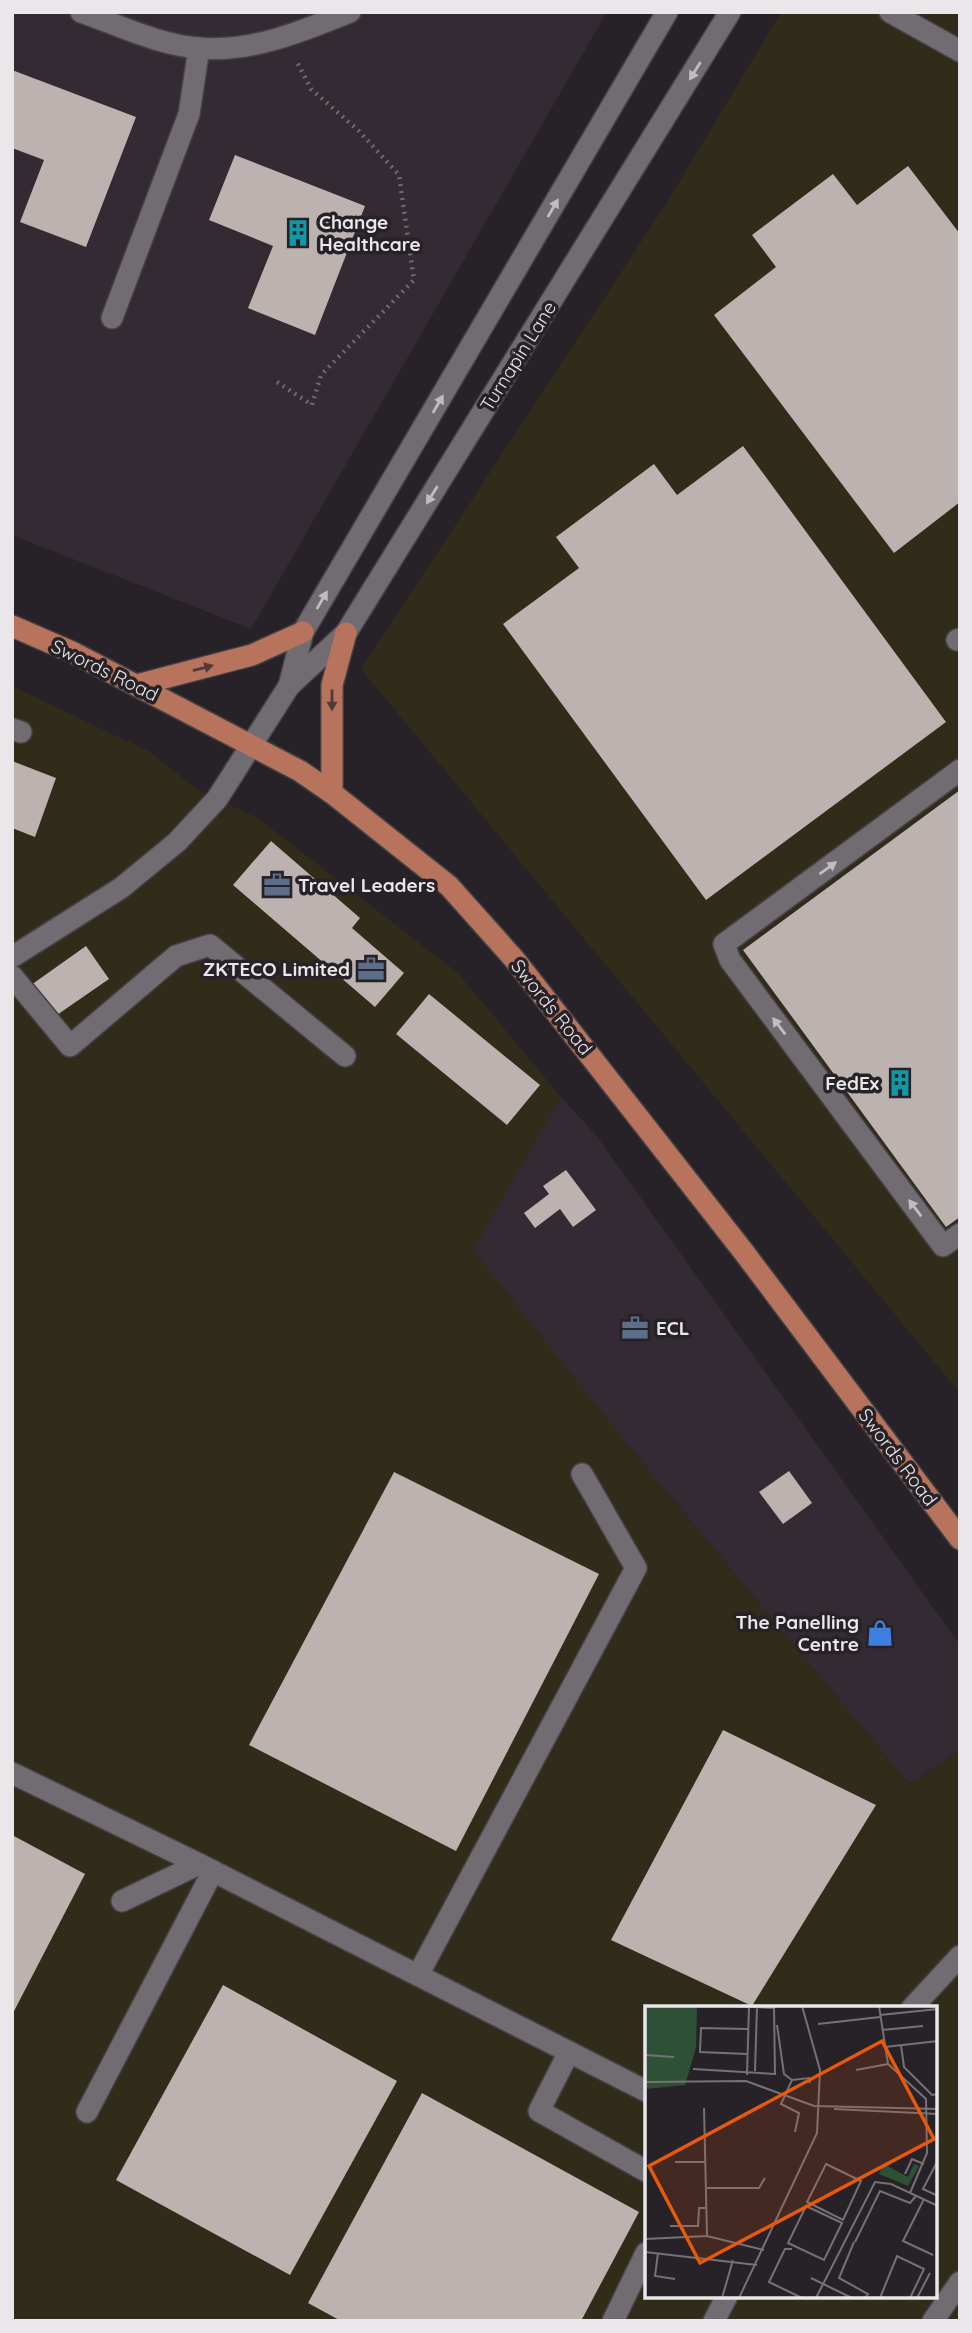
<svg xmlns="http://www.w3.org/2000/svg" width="972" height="2333" viewBox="0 0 972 2333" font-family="Quicksand,sans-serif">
	<rect width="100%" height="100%" fill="#272227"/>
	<!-- built -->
	<g fill="#332a33">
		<path d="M12,12H607L251,629L12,535Z"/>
		<path d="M561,1097L596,1135L960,1645V1750L909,1784L627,1444L472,1250Z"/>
	</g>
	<!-- industrial -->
	<g fill="#312b1a" fill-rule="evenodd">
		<path d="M781,12H960V1393L361,669L664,207Z"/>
		<path d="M12,686L150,752L195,788L259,819L458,973L561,1097L473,1250L627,1444L909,1784L960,1750V2321H12ZM646,2008H935V2296H646Z"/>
	</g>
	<!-- building -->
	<g fill="#bcb3b0">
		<path d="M12,70L136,117L86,247L20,222L44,160L12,148Z"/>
		<path d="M235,155L365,206L315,335L248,308L273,246L209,220Z"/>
		<path d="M908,166L960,234V502L894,553L714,315L776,267L752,235L833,174L857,205Z"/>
		<path d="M743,446L946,722L706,900L503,624L579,568L556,537L654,464L677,495Z"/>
		<path d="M12,761L56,778L35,837L12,828Z"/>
		<path d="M960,790V1217L946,1227L743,950Z"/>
		<path d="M271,841L360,918L352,928L404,973L375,1007L233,885Z"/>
		<path d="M86,946L109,979L54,1017L31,985Z"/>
		<path d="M429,994L540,1085L507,1125L396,1034Z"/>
		<path d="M566,1170L596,1210L573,1227L560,1209L535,1228L524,1213L549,1194L543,1186Z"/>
		<path d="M789,1471L812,1503L783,1524L759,1492Z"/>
		<path d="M394,1472L599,1574L456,1851L249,1745Z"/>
		<path d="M723,1730L876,1805L752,2006L611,1940Z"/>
		<path d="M12,1835L85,1874L12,2015Z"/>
		<path d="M223,1985L397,2081L290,2275L116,2180Z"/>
		<path d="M422,2093L639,2212L581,2321H341L308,2303Z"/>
	</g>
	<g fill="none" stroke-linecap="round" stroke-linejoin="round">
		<defs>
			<g id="minor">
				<path d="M81,12C118,25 159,45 199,48C251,53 303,31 350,12"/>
				<path d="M890,12L960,51"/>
				<path d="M112,318L189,114L199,48"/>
				<path d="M957,640L960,639"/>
				<path d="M289,686L346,633L730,12"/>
				<path d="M12,729L21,732"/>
				<path d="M960,770L724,944L730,960L943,1246L960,1234"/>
				<path d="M12,957L121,888L177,842L217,799L289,686L303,632L667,12"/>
				<path d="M12,976L70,1046L176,956L210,945L345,1056"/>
				<path d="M12,1773L199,1864L646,2091"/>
				<path d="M122,1901L199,1864"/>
				<path d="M418,1975L636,1568L582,1474"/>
				<path d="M912,2008L960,1956"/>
				<path d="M569,2052L539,2111L646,2171"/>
				<path d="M87,2112L213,1871"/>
				<path d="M613,2321L646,2253"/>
				<path d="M714,2321L727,2296"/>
				<path d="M933,2321L960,2282"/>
			</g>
			<g id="major">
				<path d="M12,626L74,653L300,771L332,793L449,886L515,960L743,1251L960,1539"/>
				<path d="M137,685L252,655L303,632"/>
				<path d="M332,793V685L346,633"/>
			</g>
		</defs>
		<!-- minor casing -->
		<use href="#minor" stroke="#444144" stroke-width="24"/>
		<!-- major casing -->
		<use href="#major" stroke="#444144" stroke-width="24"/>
		<!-- path -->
		<path stroke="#6e6a6e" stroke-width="4.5" stroke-dasharray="2 5" stroke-linecap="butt" d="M277,382L312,405L321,375L414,280L399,175L359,131L311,89L297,62"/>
		<!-- minor -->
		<use href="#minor" stroke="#716c71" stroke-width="21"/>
		<!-- major -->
		<use href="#major" stroke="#b7735c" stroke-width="21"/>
	</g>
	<!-- one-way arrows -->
	<defs><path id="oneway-solid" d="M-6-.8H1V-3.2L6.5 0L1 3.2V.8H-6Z" transform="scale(1.75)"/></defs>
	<g fill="#c0bcc0">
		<use href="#oneway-solid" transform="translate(695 71) rotate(122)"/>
		<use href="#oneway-solid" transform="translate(553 208) rotate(-60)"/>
		<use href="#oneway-solid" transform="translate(438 404) rotate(-60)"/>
		<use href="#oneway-solid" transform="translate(432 495) rotate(122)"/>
		<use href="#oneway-solid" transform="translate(322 600) rotate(-60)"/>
		<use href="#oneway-solid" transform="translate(828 868) rotate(-36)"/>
		<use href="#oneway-solid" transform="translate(779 1026) rotate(-127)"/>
		<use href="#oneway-solid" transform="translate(915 1208) rotate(-127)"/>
	</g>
	<g fill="#523a37">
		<use href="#oneway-solid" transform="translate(203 668) rotate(-15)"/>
		<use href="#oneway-solid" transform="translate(332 700) rotate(90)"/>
	</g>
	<!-- icons -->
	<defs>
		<symbol id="building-bare" viewBox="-9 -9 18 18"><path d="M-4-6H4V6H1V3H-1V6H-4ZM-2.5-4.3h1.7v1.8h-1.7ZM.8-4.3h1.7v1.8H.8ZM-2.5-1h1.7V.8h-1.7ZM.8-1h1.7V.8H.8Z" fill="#0f9aa8" stroke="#272227" stroke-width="2.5" paint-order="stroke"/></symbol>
		<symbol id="office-bare" viewBox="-9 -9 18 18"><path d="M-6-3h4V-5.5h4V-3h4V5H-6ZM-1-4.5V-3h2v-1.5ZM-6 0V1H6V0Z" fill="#5c6f8a" stroke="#272227" stroke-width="2.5" paint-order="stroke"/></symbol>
		<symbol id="shop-bare" viewBox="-9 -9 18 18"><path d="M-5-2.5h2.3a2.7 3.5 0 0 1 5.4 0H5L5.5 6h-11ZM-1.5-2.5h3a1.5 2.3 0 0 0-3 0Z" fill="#3f7fe0" stroke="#272227" stroke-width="2.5" paint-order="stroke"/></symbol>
	</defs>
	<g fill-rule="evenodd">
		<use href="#building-bare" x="279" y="214" width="38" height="38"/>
		<use href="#office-bare" x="258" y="866" width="38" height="38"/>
		<use href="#office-bare" x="352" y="950" width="38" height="38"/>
		<use href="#building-bare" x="881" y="1064" width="38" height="38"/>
		<use href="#office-bare" x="616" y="1309" width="38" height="38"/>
		<use href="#shop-bare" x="861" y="1614" width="38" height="38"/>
	</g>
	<g text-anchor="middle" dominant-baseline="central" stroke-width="7" stroke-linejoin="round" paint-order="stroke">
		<!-- poi labels -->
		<g font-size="19" font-weight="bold" fill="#eae7ea" stroke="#272227" text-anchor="start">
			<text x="319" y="222">Change<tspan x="319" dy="22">Healthcare</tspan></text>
			<text x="298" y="885">Travel Leaders</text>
			<text x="350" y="969" text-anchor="end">ZKTECO Limited</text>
			<text x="879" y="1083" text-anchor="end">FedEx</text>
			<text x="656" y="1328">ECL</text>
			<text x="859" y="1622" text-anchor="end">The Panelling<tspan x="859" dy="22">Centre</tspan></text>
		</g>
		<!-- street labels -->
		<g font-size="19" fill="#eae7ea" stroke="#272227">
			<text transform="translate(518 356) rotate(-58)">Turnapin Lane</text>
			<text transform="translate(105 670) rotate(26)">Swords Road</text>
			<text transform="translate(552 1007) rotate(51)">Swords Road</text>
			<text transform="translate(898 1457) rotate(53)">Swords Road</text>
		</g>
	</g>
	<!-- overview -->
	<g transform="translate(645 2006)">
		<rect width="292" height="292" fill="#272227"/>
		<path d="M0,0H52L51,42L40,79L0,83ZM238,158L263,171L269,158L274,160L263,180L234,168Z" fill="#2e5136"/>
		<path fill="none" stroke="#757175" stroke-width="2" d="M234,0L243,58L281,93L282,147L265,187M235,9L293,3M173,18L235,11M132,19L139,68L147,74L164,72L165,77M237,24L278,20M256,39L259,61L287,89L293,88M240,41L293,35M102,48L55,46L56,22L103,23M0,49L29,51M48,63L130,68L129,2L83,0M211,64L243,58M110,65L112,1M102,69L104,1M147,74L136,98L154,107L150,126M0,76L101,75L169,100L293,103M59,102L62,230M189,103L293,108M293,154L278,183L293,190M30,156H61M181,158L216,175L198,214L162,196ZM260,168L267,153L279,158M62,182H114L120,172M279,193L258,235L288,249M161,200L197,217L179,254L143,237ZM25,220H53L54,202H62M0,233L62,230L119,244M209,236L194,272L223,288L220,292M210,236L235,185L265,197L271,190M147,243H140L124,276L157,292M0,246L112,259M13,247L10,270L30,273M166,272L207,292M77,292L88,254M94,292L172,127L175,64L157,0M171,292L230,176L246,178L293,200M235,292L252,250L279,263L265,292M272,292L285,267"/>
		<path fill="#e8590c" fill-opacity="0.15" stroke="#e8590c" stroke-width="3.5" d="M237,35L289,133L55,257L4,160Z"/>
		<rect width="292" height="292" fill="none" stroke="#eae7ea" stroke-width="3.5"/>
	</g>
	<!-- border -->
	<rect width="972" height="2333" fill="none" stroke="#eae7ea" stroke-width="28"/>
</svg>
